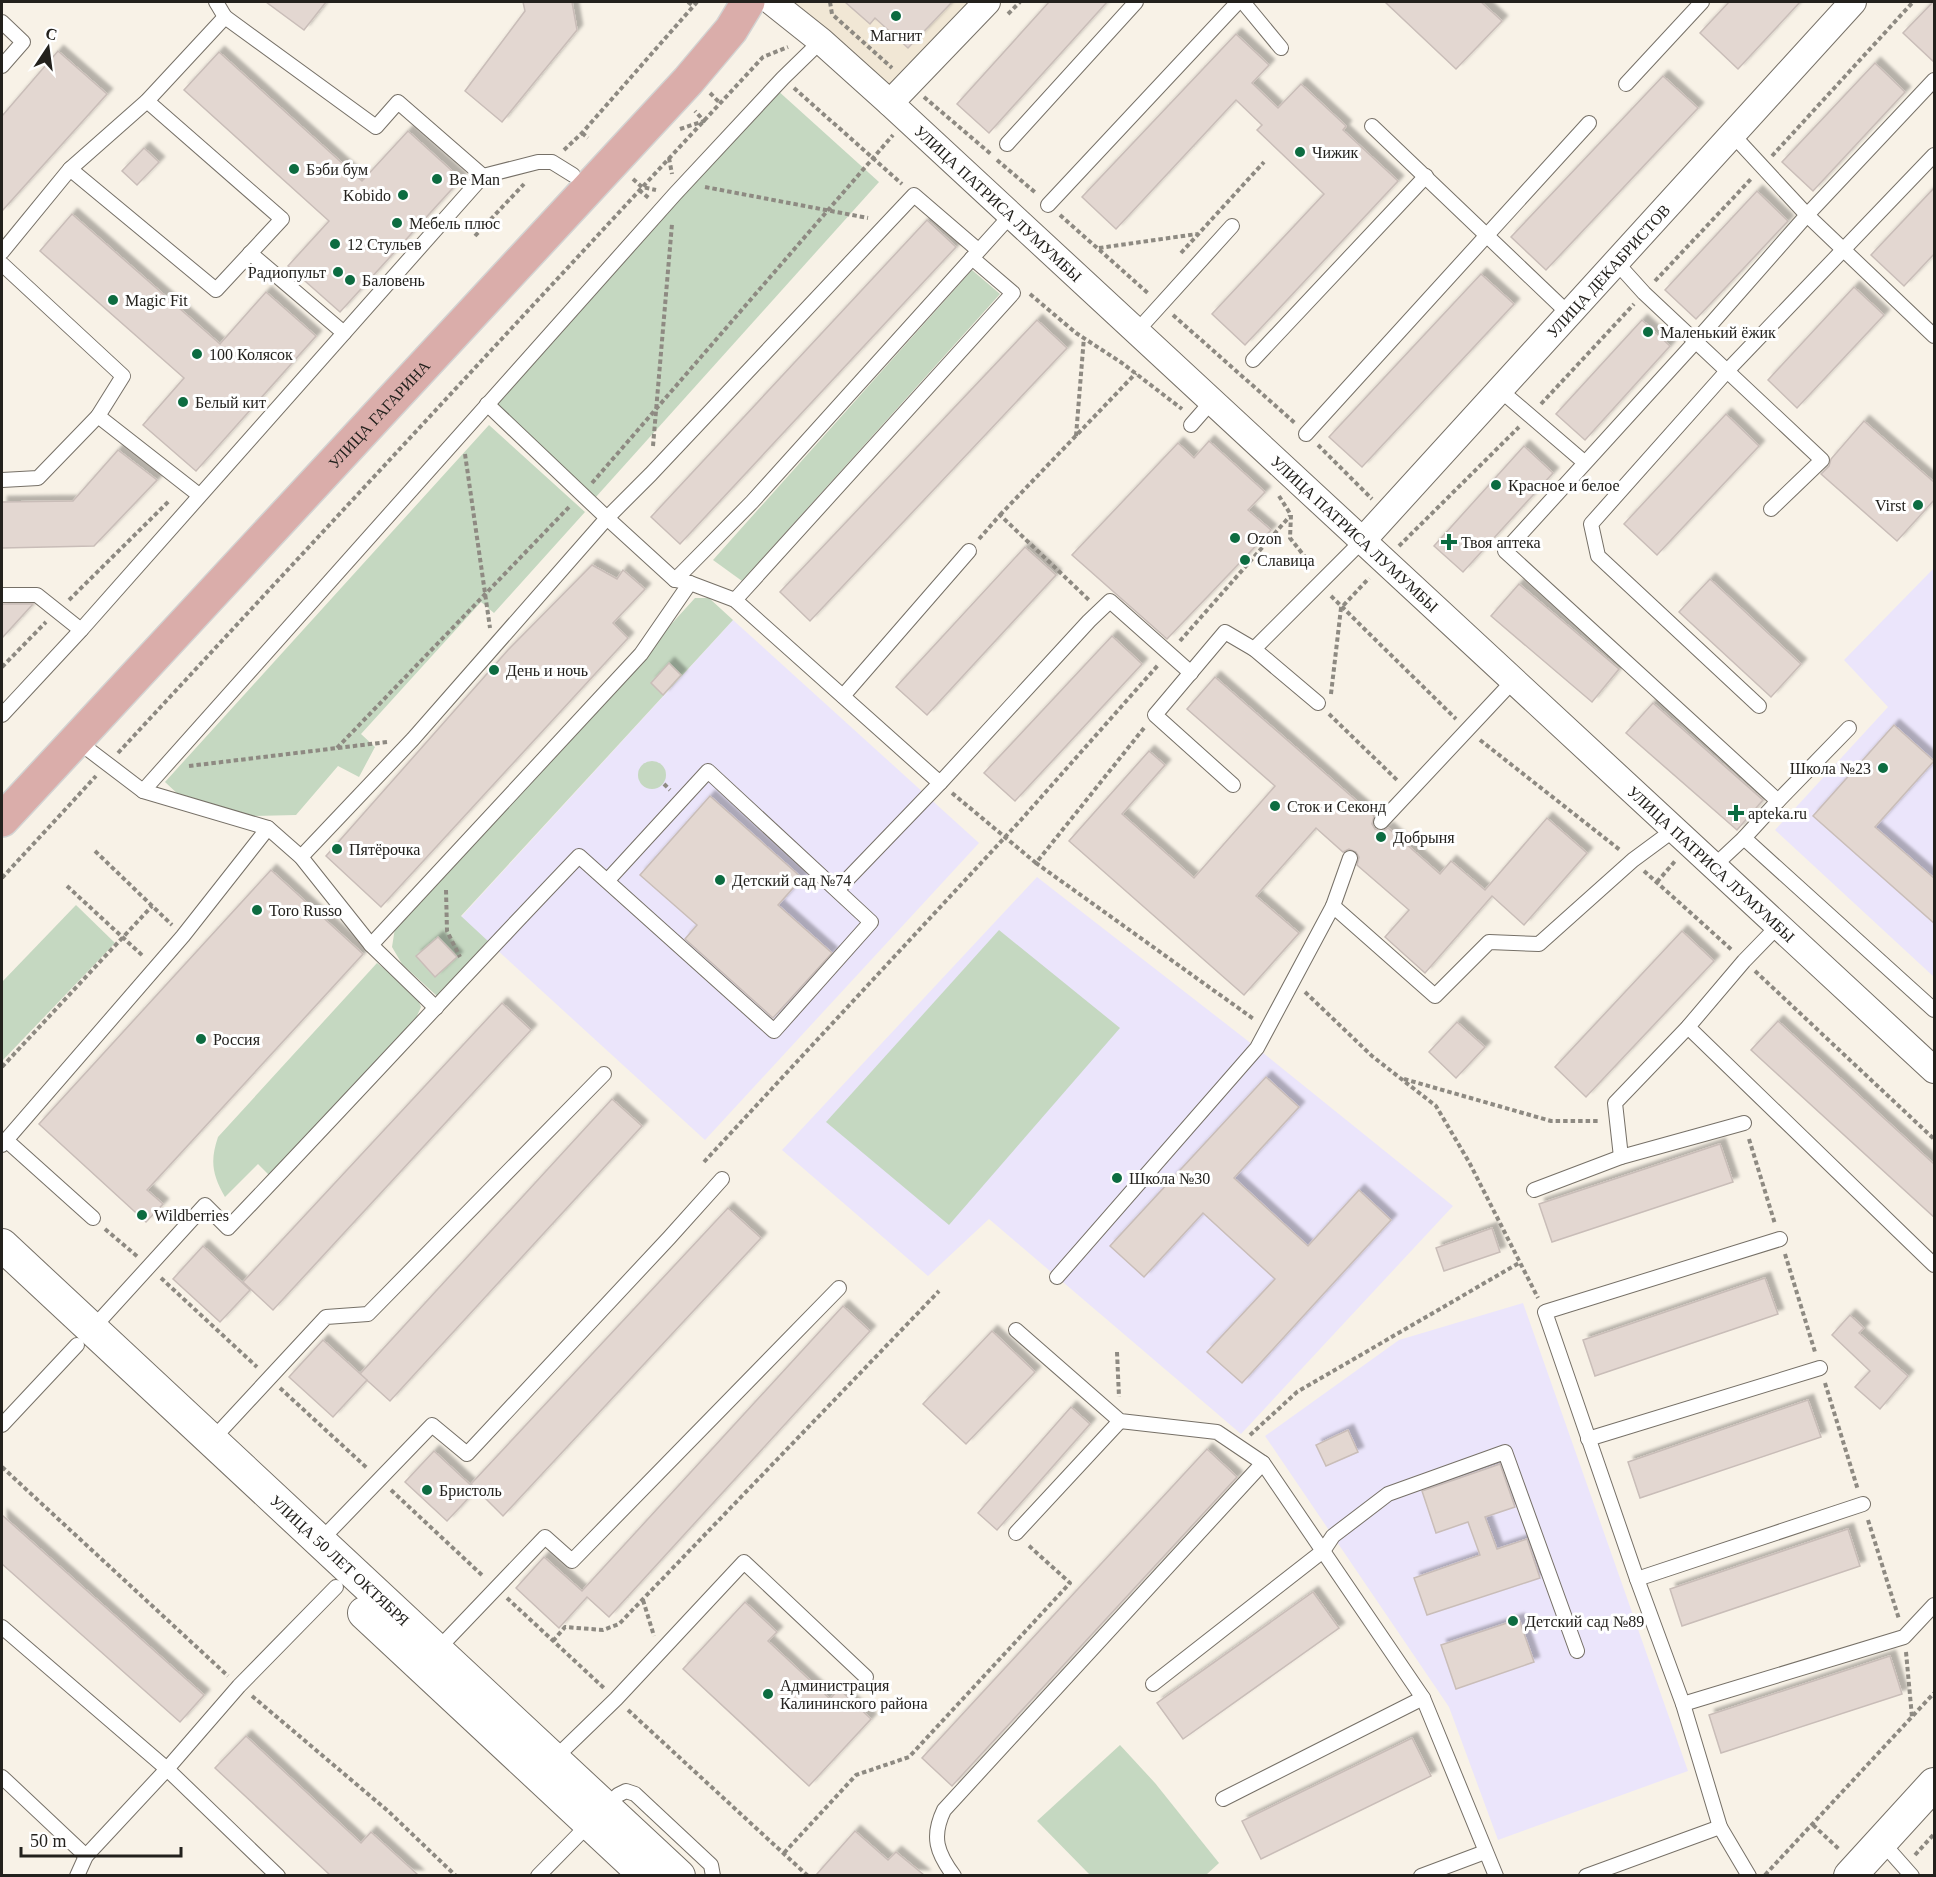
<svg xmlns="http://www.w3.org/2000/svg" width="1936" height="1877" viewBox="0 0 1936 1877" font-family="Georgia,serif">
	<defs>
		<filter id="shadow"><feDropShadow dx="5.5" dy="-5.5" stdDeviation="1.5" flood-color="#0004"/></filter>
	</defs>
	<rect width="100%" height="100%" fill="#f8f2e7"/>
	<!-- built -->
	<path fill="#f1e7d5" d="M792,2H970L891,90Z"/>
	<!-- education -->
	<g fill="#ebe5fb">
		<path d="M1934,568V977L1775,830L1888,707L1844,660Z"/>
		<path d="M733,620L979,843L705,1140L461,917Z"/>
		<path d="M1037,877L1257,1048L1453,1206L1241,1434L989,1219L928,1276L782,1150Z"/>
		<path d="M1523,1303L1688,1771L1498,1840L1449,1707L1265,1436L1399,1340Z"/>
	</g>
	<!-- green -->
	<g fill="#c5d8c1">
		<path d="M776,89L879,182L595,498L491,406Z"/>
		<path d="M972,270L1000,294L742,581L713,560Z"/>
		<path d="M489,425L585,512L494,613L481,602L361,734L375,747L359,777L338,766L296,815L249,816L181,797L165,782Z"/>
		<path d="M695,598H709L733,620L461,916L489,942L438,997L402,964L392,947L395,928Z"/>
		<circle cx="652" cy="775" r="14"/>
		<path d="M76,905L115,943L2,1061V982Z"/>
		<path d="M999,930L1120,1028L949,1225L826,1122Z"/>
		<path d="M377,963L410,989L417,997L421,1007L416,1018L270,1176L258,1164L225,1197C212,1174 210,1161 218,1137Z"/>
		<path d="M1120,1745L1155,1783L1219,1863L1206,1875H1090L1037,1821Z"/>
	</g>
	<!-- building -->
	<g fill="#e3d7d1" stroke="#c9bdb8" stroke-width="1.5" filter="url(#shadow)">
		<path d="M266,2H326L304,30Z"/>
		<path d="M523,2H572L577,30L502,122L465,91L525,11Z"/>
		<path d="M845,2H952L908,48L875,18L870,24Z"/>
		<path d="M1049,2H1107L989,133L957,104Z"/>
		<path d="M1385,2H1481L1502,21L1456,69Z"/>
		<path d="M1729,2H1800L1738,69L1700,33Z"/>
		<path d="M1933,2H1935V63L1903,33Z"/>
		<path d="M1236,34L1269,65L1252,83L1278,108L1301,84L1346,126L1343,130L1398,181L1245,345L1212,314L1324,194L1257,130L1262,125L1236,100L1116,229L1082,197Z"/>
		<path d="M58,51L107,94L2,211V116Z"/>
		<path d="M219,52L362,181L408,131L461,179L340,312L288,266L329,221L184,90Z"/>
		<path d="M1875,63L1905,92L1813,191L1782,162Z"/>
		<path d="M1663,76L1698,108L1546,270L1511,237Z"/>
		<path d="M144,148L159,162L137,185L122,171Z"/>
		<path d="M1935,187V253L1904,286L1871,255Z"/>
		<path d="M1757,191L1788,221L1696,319L1665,290Z"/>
		<path d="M72,214L220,344L266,292L316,336L196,471L143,425L184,378L40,251Z"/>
		<path d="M927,220L956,247L680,544L651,517Z"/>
		<path d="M1481,274L1514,304L1362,467L1329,437Z"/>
		<path d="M1854,287L1884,315L1797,408L1768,380Z"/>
		<path d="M1037,320L1067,348L810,621L780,592Z"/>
		<path d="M1642,320L1670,346L1585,440L1556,414Z"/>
		<path d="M1726,414L1759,446L1657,555L1624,524Z"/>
		<path d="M1864,421L1935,483V499L1897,541L1821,474L1829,466L1831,459Z"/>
		<path d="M1209,441L1265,492L1248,510L1271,530L1167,639L1072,555L1178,443L1194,458Z"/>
		<path d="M1524,446L1553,473L1463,572L1434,546Z"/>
		<path d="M118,450L157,480L94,546L2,548V502L73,501Z"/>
		<path d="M1025,547L1056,575L927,715L896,687Z"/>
		<path d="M592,565L617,579L623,570L645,589L613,623L628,638L381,907L326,856L508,650Z"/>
		<path d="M1710,579L1801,664L1771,697L1679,612Z"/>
		<path d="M1519,584L1619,669L1592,702L1491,616Z"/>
		<path d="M2,604H33L2,638Z"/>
		<path d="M1112,636L1142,664L1015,801L984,773Z"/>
		<path d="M669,663L681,675L663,695L651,683Z"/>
		<path d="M1215,677L1374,816L1372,824L1375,829L1383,831L1388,828L1440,874L1451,861L1485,890L1547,818L1587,853L1524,925L1492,896L1425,973L1385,937L1409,910L1357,865L1359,857L1356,852L1349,849L1343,852L1316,828L1256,896L1299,933L1244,995L1069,841L1149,751L1165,765L1122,814L1194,878L1275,786L1187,709Z"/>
		<path d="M1653,703L1763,800L1737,830L1626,733Z"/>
		<path d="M1894,725L1934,761L1875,827L1935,879V924L1813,816Z"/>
		<path d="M710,796L802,878L778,905L832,953L773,1018L685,939L697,925L640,875Z"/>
		<path d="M271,870L363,954L147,1190L163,1204L146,1222L39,1124Z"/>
		<path d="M1682,931L1714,961L1586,1097L1555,1067Z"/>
		<path d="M438,937L457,957L435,977L416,956Z"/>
		<path d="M502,1003L531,1030L273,1310L243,1282Z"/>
		<path d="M1778,1021L1935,1165V1218L1751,1050Z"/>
		<path d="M1457,1022L1485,1047L1456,1078L1429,1052Z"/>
		<path d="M1266,1077L1299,1107L1234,1178L1308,1246L1359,1190L1391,1220L1242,1383L1207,1352L1275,1279L1203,1213L1144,1277L1110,1246Z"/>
		<path d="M612,1099L642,1126L390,1401L360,1374Z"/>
		<path d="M1720,1144L1733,1182L1552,1242L1539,1204Z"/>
		<path d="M728,1208L761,1238L503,1516L471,1484Z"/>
		<path d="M1492,1228L1500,1252L1444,1271L1436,1248Z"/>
		<path d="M203,1246L250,1290L220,1322L173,1279Z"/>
		<path d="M1765,1278L1778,1314L1595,1376L1583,1340Z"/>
		<path d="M843,1306L870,1331L609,1617L587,1597L559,1628L516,1588L544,1557L582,1591Z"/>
		<path d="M1850,1315L1864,1328L1859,1333L1908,1376L1880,1409L1855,1387L1870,1371L1832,1335Z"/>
		<path d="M992,1331L1035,1372L966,1444L923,1404Z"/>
		<path d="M323,1340L367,1380L333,1417L289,1377Z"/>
		<path d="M1808,1400L1821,1437L1640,1498L1628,1462Z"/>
		<path d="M1071,1407L1090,1424L997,1530L978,1513Z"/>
		<path d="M1348,1430L1358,1452L1326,1466L1316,1445Z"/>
		<path d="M1207,1449L1237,1477L952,1786L922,1758Z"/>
		<path d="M434,1451L476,1490L447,1521L405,1482Z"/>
		<path d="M1500,1464L1515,1507L1485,1517L1497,1549L1527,1539L1540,1578L1427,1615L1414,1578L1480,1555L1468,1522L1436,1533L1422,1491Z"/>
		<path d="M2,1515L204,1695L180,1722L2,1564Z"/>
		<path d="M1848,1529L1860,1566L1682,1626L1670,1589Z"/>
		<path d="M1313,1592L1339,1628L1183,1739L1157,1703Z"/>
		<path d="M745,1602L777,1632L768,1641L830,1699L839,1689L871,1719L809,1786L683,1669Z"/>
		<path d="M1519,1619L1534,1662L1456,1689L1441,1645Z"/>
		<path d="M1890,1656L1902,1694L1721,1753L1709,1715Z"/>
		<path d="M246,1736L361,1843L371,1832L418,1875H330L215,1768Z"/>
		<path d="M1412,1738L1431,1776L1261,1859L1242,1821Z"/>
		<path d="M855,1831L888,1860L896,1852L924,1875H816Z"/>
	</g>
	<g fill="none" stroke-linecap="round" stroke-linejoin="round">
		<defs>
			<g id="service">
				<path d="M216,2L225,17"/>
				<path d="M1243,2L1281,48"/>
				<path d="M2,22L23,42L2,66"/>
				<path d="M1626,84L1702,2"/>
				<path d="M1372,126L1569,314"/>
				<path d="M1732,134L1807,215L1934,336"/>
				<path d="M1007,144L1136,2"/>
				<path d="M70,169L216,290L282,219L147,101"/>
				<path d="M1048,205L1238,2"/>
				<path d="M978,250L914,195L651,474L607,518L675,580L690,583L735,600L940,783L1089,621L1110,601L1191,673"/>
				<path d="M2,252L70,169L147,101L225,17L376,127L398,102L483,176"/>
				<path d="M250,253L344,333"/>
				<path d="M1616,262L1644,293L1822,460L1771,509"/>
				<path d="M2,264L123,376L98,416L199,495"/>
				<path d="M1137,331L1232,226"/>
				<path d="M1253,360L1426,176"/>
				<path d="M1500,390L1584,462"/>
				<path d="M1191,425L1212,401"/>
				<path d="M1306,434L1589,123"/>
				<path d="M2,480L38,478L98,416"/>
				<path d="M675,580L752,502L1011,215"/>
				<path d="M2,595H37L81,630"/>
				<path d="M735,600L1013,293L972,258"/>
				<path d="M1254,649L1318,703"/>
				<path d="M843,696L969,551"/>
				<path d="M1759,706L1598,556L1591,524L1728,370L1934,155"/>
				<path d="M2,715L81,630L483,176L538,162H552L573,175"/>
				<path d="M76,740L143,791L268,828L301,857L371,945"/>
				<path d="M1233,785L1155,715L1225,632L1254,649L1363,540"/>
				<path d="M143,791L675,194L783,78L821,41"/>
				<path d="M1778,801L1849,728"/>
				<path d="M1381,822L1514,680"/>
				<path d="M1744,838L1934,1010"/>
				<path d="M301,857L413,739L607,518L487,404"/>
				<path d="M1714,866L1744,838L1778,801L1505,551L1697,340L1807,215L1934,80"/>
				<path d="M838,889L940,783"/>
				<path d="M1333,906L1350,858"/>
				<path d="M436,1008L371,945L641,654L690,583"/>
				<path d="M1688,1027L1934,1265"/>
				<path d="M6,1140L93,1218"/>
				<path d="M2,1145L183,936L268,828"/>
				<path d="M1621,1157L1615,1103L1688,1027L1744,961L1778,926"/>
				<path d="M1534,1190L1621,1157L1744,1123"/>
				<path d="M1057,1277L1257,1048L1333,906L1435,996L1489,942L1539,944L1633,860L1675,829"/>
				<path d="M92,1329L205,1205L228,1228C346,1105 461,979 579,856L774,1031L871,922L708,771L607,881"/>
				<path d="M1016,1330L1120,1421L1217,1432L1263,1463"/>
				<path d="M2,1425L77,1345"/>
				<path d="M1588,1439L1820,1368"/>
				<path d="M211,1441L326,1317L368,1314L604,1074"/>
				<path d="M1016,1533L1120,1421"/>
				<path d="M320,1541L432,1425L467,1454L669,1238L722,1179"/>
				<path d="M1637,1579L1863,1504"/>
				<path d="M2,1627L167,1769L278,1876"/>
				<path d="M437,1650L545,1537L572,1561L839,1288"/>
				<path d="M1153,1684L1323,1551L1333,1536L1388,1494L1505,1452L1577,1651"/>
				<path d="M1683,1704L1904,1637L1934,1605"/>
				<path d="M554,1759L616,1699L744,1562L866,1677"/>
				<path d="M2,1777L86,1856"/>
				<path d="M1223,1799L1423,1698"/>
				<path d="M606,1808L618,1795L626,1791L635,1794L711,1865L713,1876"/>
				<path d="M1881,1841L1912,1876"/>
				<path d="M77,1876L86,1856L167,1769L239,1686L336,1587"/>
				<path d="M538,1876L590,1823"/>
				<path d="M954,1876C937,1853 931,1837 944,1810L1263,1463L1423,1698L1496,1876"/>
				<path d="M1421,1876L1485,1852"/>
				<path d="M1586,1876L1720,1827"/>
				<path d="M1749,1876L1720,1827L1683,1704L1637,1579L1545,1312L1780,1239"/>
			</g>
			<g id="minor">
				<path id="s1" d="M772,2L821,41L890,103L1934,1070"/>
				<path d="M890,103L987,2"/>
				<path id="s2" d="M1363,540L1853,2"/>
			</g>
			<g id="tertiary">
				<path id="s3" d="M2,1245L679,1876"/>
				<path d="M364,1613L646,1876"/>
				<path d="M1850,1876L1934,1784"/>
			</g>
			<g id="primary">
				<path id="s4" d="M2,820L688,81L731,30L748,2"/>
			</g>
		</defs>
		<!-- service casing -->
		<use href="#service" stroke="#767067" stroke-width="16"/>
		<!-- minor casing -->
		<use href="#minor" stroke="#767067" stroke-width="28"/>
		<!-- tertiary casing -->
		<use href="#tertiary" stroke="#767067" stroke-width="34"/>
		<!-- primary casing -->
		<use href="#primary" stroke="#d3d3d2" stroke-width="36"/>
		<!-- path -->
		<g stroke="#8e8a82" stroke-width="4" stroke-dasharray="4.5 3" stroke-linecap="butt">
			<path d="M688,2L693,6"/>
			<path d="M830,2L832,14L892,68"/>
			<path d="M1008,14L1020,2"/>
			<path d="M794,88L902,184"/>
			<path d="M710,93L720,103"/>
			<path d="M924,97L992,155"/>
			<path d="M680,129L704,121L695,111"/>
			<path d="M582,133L588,138"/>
			<path d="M564,150L582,133L697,2"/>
			<path d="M1772,156L1913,2"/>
			<path d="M669,158L672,174"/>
			<path d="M997,160L1037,194"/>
			<path d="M633,179L642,187L656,190"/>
			<path d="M705,187L868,218"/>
			<path d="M639,190L650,199"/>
			<path d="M1060,215L1149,294"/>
			<path d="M475,236L524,184"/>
			<path d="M1099,248L1197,234"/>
			<path d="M1181,253L1264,162"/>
			<path d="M1655,281L1751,179"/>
			<path d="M1030,294L1076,333L1122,363L1182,409"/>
			<path d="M1173,315L1295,423"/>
			<path d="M1541,404L1634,304"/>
			<path d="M1076,436L1084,337"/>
			<path d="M1318,445L1372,499"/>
			<path d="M653,446L672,224"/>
			<path d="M465,454L490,628"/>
			<path d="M592,483L893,135"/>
			<path d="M1279,496L1291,515L1290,538L1313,567"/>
			<path d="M1000,515L1136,373"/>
			<path d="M979,539L1000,515L1089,600"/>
			<path d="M1399,546L1519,427"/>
			<path d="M1331,596L1456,719"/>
			<path d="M69,600L170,500"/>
			<path d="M1180,641L1290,516"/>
			<path d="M2,667L46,622"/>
			<path d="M1331,694L1341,608L1369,578"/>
			<path d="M1329,714L1397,780"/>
			<path d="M1144,728L1036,863L1255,1020"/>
			<path d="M1480,740L1620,850"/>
			<path d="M337,748L570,506"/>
			<path d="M118,753L763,57L788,47"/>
			<path d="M189,766L387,742"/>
			<path d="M664,784L670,790"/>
			<path d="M952,793L1036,863"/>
			<path d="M95,851L172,925"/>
			<path d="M1644,871L1732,950"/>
			<path d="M2,878L96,776"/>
			<path d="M1657,882L1676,860"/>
			<path d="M67,886L144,957"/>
			<path d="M446,890L447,931L460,957"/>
			<path d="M1755,971L1934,1139"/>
			<path d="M1305,992L1372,1056L1436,1106L1469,1162L1538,1298"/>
			<path d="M2,1067L152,906"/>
			<path d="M1404,1079L1551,1121H1600"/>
			<path d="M1749,1139L1775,1224"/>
			<path d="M704,1162L1020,821L1159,664"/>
			<path d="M105,1229L138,1257"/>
			<path d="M1785,1254L1815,1352"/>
			<path d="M161,1278L257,1367"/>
			<path d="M1117,1352L1119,1397"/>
			<path d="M1825,1383L1858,1490"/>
			<path d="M280,1388L367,1468"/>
			<path d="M1250,1435L1297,1392L1519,1263"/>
			<path d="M2,1467L228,1676"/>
			<path d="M391,1490L484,1577"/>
			<path d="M1868,1520L1899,1619"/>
			<path d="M507,1598L605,1689"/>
			<path d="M643,1600L654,1636"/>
			<path d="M553,1641L565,1627L603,1630L619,1624L939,1291"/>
			<path d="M1906,1652L1912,1717"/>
			<path d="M252,1696L388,1811L456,1876"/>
			<path d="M628,1710L808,1876"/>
			<path d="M1813,1825L1840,1850"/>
			<path d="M784,1853L856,1775L909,1757L1070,1583L1027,1544"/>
			<path d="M1915,1855L1934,1834"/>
			<path d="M1765,1875L1934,1693"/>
		</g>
		<!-- service -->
		<use href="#service" stroke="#fff" stroke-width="14"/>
		<!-- minor -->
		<use href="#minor" stroke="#fff" stroke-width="26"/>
		<!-- tertiary -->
		<use href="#tertiary" stroke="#fff" stroke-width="32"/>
		<!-- primary -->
		<use href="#primary" stroke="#daadaa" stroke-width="33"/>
	</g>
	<!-- markers -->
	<g fill="#0d6c41" stroke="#fff" stroke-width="2">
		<circle cx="896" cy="16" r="6"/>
		<circle cx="1300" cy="152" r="6"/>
		<circle cx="294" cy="169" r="6"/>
		<circle cx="437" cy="179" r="6"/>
		<circle cx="403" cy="195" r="6"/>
		<circle cx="397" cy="223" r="6"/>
		<circle cx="335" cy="244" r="6"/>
		<circle cx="338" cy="272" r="6"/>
		<circle cx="350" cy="280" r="6"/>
		<circle cx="113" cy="300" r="6"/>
		<circle cx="1648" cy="332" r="6"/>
		<circle cx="197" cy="354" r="6"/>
		<circle cx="183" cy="402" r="6"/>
		<circle cx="1496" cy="485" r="6"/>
		<circle cx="1918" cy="505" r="6"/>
		<circle cx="1235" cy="538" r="6"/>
		<path d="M1446 533h6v6h6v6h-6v6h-6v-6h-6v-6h6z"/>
		<circle cx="1245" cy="560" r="6"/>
		<circle cx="494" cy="670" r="6"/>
		<circle cx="1883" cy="768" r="6"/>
		<circle cx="1275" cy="806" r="6"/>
		<path d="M1733 804h6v6h6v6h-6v6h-6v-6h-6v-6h6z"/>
		<circle cx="1381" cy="837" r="6"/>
		<circle cx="337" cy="849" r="6"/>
		<circle cx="720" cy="880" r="6"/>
		<circle cx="257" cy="910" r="6"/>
		<circle cx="201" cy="1039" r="6"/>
		<circle cx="1117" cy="1178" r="6"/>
		<circle cx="142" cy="1215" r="6"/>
		<circle cx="427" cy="1490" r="6"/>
		<circle cx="1513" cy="1621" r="6"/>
		<circle cx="768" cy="1694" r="6"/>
	</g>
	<g text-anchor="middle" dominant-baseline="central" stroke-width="6" stroke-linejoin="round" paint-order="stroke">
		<!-- poi labels -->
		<g font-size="16" fill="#23211d" stroke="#fff" text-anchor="start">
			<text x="896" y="35" text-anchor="middle">Магнит</text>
			<text x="1312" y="152">Чижик</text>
			<text x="306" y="169">Бэби бум</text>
			<text x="449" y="179">Be Man</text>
			<text x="391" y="195" text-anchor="end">Kobido</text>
			<text x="409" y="223">Мебель плюс</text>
			<text x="347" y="244">12 Стульев</text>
			<text x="326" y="272" text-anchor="end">Радиопульт</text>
			<text x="362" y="280">Баловень</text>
			<text x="125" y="300">Magic Fit</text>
			<text x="1660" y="332">Маленький ёжик</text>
			<text x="209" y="354">100 Колясок</text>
			<text x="195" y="402">Белый кит</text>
			<text x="1508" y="485">Красное и белое</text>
			<text x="1906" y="505" text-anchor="end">Virst</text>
			<text x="1247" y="538">Ozon</text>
			<text x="1461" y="542">Твоя аптека</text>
			<text x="1257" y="560">Славица</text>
			<text x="506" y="670">День и ночь</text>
			<text x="1871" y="768" text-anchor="end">Школа №23</text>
			<text x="1287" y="806">Сток и Секонд</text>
			<text x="1748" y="813">apteka.ru</text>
			<text x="1393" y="837">Добрыня</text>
			<text x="349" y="849">Пятёрочка</text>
			<text x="732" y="880">Детский сад №74</text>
			<text x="269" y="910">Toro Russo</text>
			<text x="213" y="1039">Россия</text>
			<text x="1129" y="1178">Школа №30</text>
			<text x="154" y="1215">Wildberries</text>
			<text x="439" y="1490">Бристоль</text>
			<text x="1525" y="1621">Детский сад №89</text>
			<text x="780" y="1685">Администрация<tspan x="780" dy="18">Калининского района</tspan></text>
		</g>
		<!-- street labels -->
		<g font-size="16" fill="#23211d" stroke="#fff">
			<text stroke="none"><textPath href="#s1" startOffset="303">УЛИЦА ПАТРИСА ЛУМУМБЫ</textPath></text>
			<text stroke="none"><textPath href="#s2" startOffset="364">УЛИЦА ДЕКАБРИСТОВ</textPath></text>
			<text stroke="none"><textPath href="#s4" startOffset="554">УЛИЦА ГАГАРИНА</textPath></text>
			<text stroke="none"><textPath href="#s1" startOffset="789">УЛИЦА ПАТРИСА ЛУМУМБЫ</textPath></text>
			<text stroke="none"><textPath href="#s1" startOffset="1275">УЛИЦА ПАТРИСА ЛУМУМБЫ</textPath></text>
			<text stroke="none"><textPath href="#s3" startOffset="462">УЛИЦА 50 ЛЕТ ОКТЯБРЯ</textPath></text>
		</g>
	</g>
	<!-- border -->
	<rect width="1936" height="1877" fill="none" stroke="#23211d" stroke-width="6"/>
	<!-- north arrow -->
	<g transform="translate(48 48) rotate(13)" stroke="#ffffff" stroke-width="4.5" paint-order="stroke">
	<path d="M0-4.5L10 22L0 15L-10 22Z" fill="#23211d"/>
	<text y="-9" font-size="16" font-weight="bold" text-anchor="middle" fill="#23211d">С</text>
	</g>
	<!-- scale -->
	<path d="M21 1847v9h160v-9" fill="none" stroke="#23211d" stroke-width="3"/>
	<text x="30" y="1847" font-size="18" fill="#23211d" stroke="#ffffff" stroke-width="4.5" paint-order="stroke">50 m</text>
</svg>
